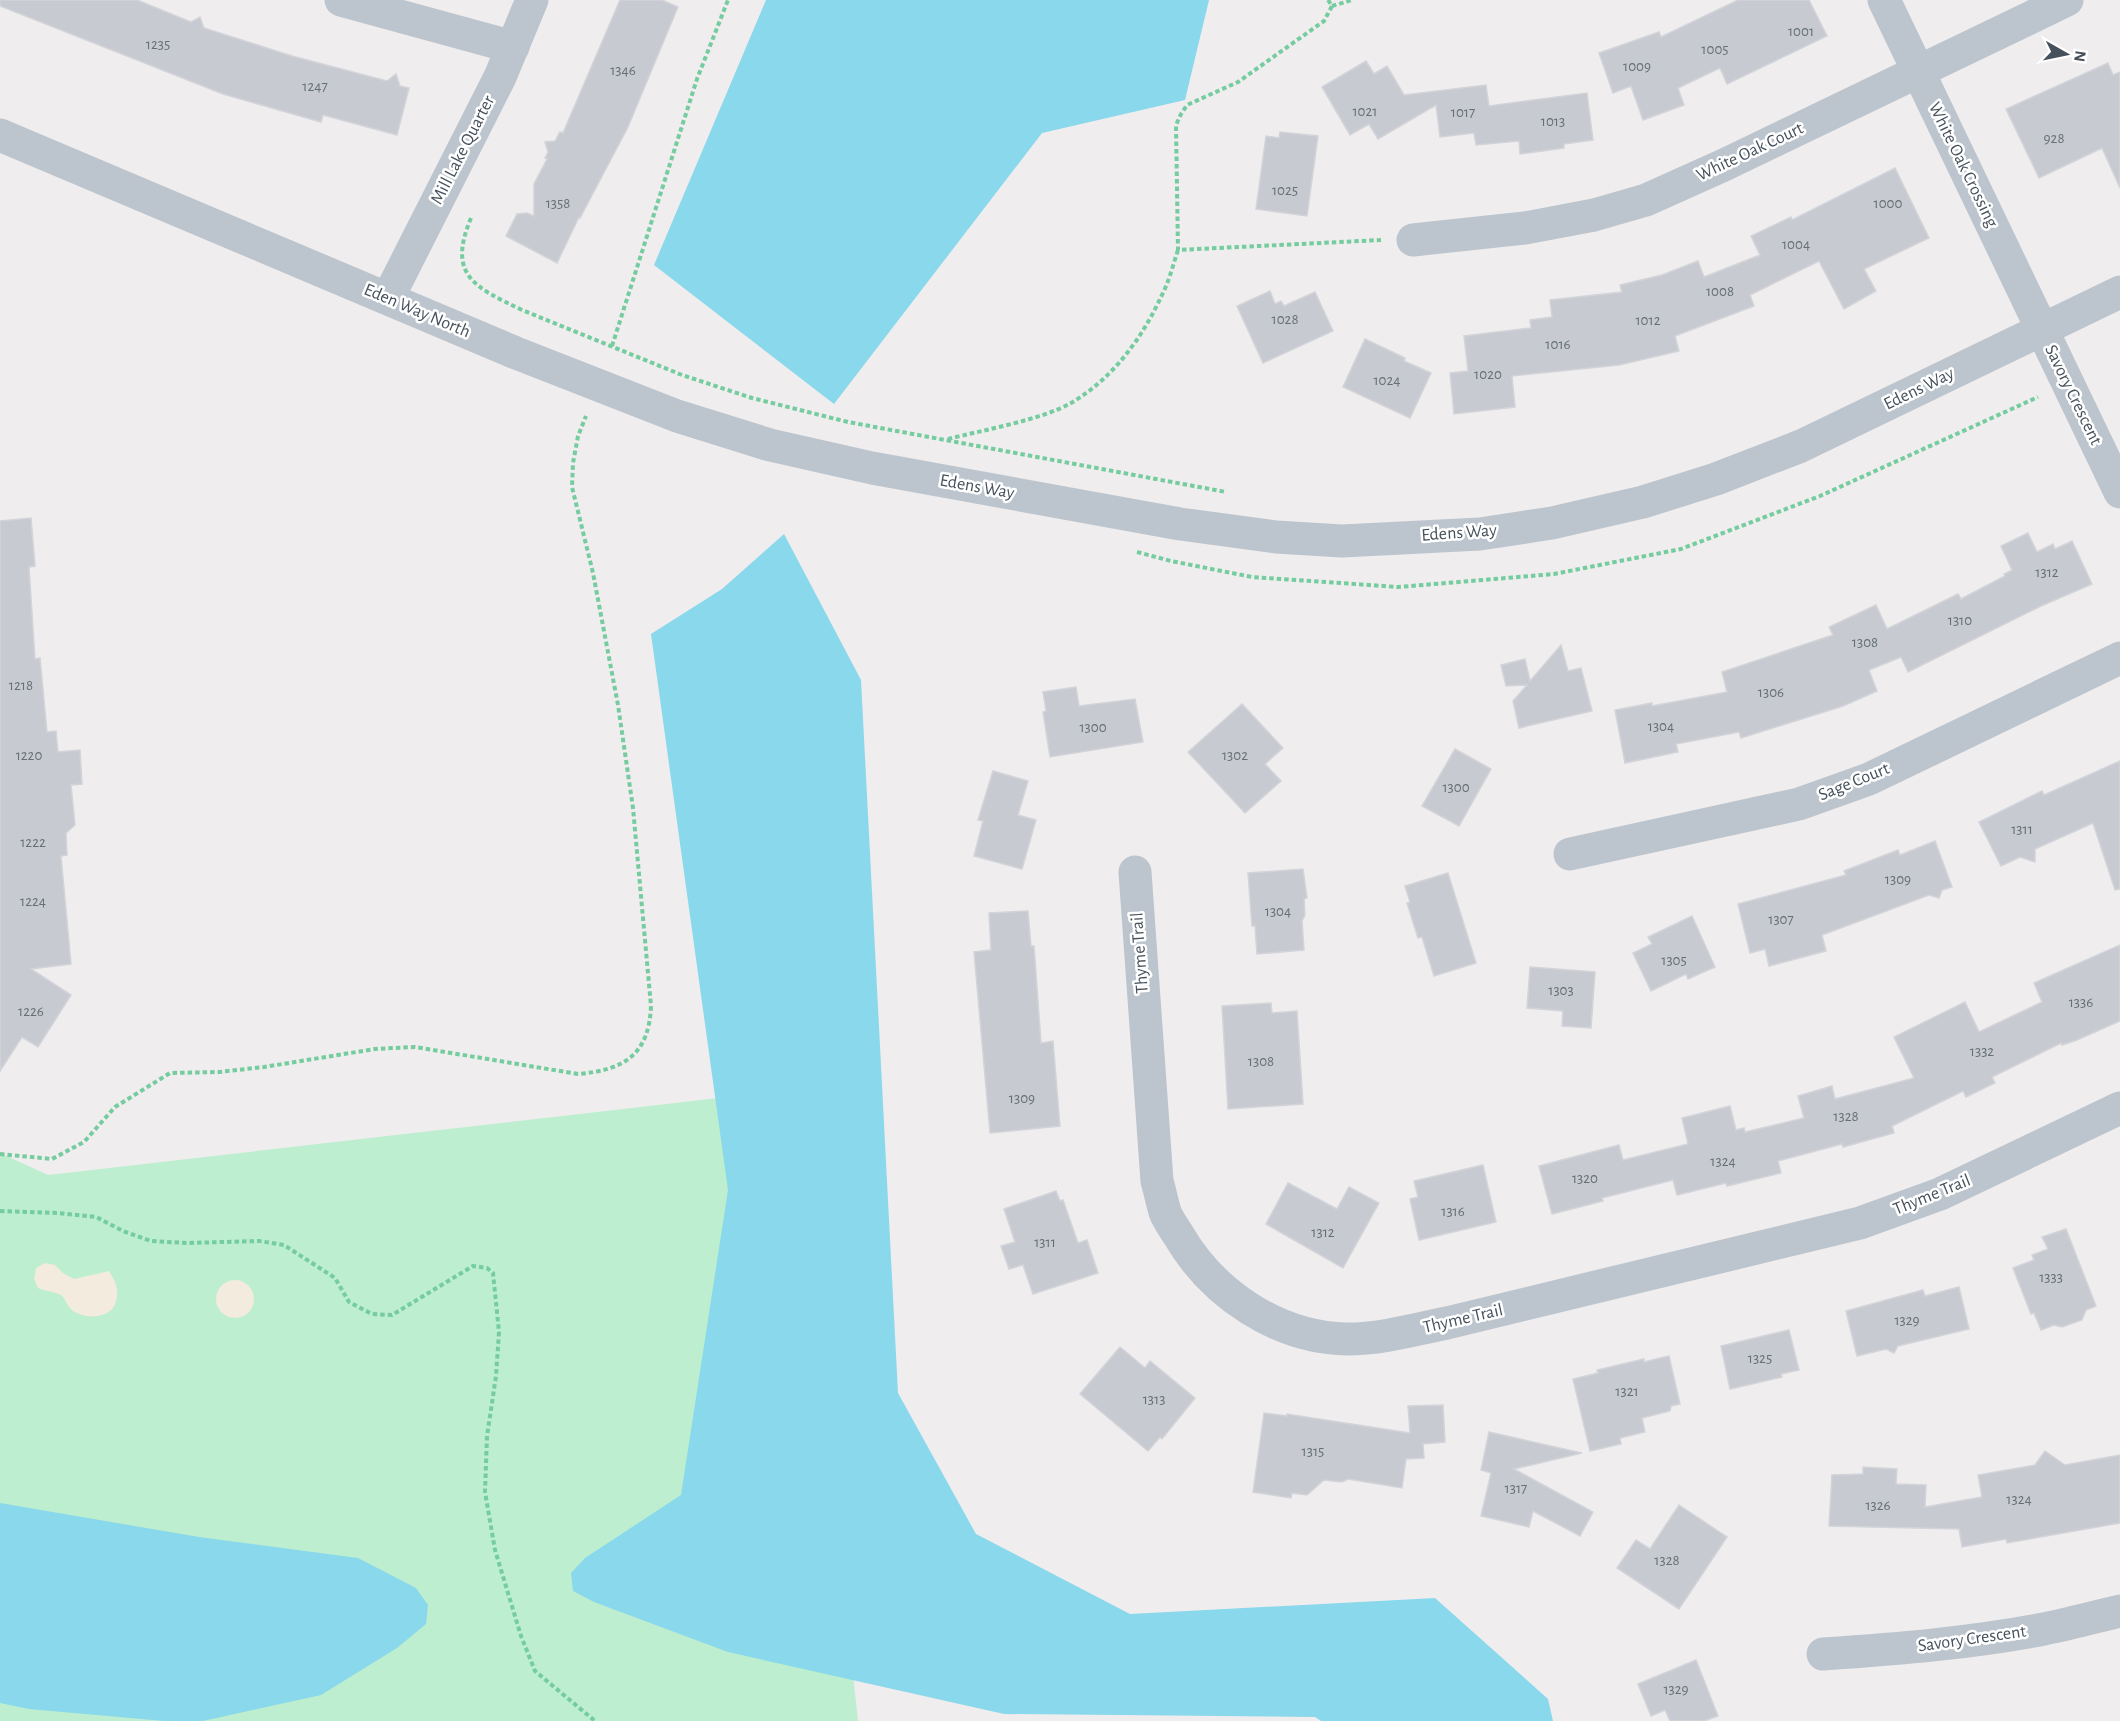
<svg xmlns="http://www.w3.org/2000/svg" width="2120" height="1721" viewBox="0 0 2120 1721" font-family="'Alegreya Sans',sans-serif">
	<rect width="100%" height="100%" fill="#f0edee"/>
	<!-- green -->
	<path fill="#bceecf" d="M789,1090L858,1721H0V1153L48,1175Z"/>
	<!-- sand -->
	<g fill="#f2ebde">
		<path d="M45,1263L55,1265L63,1273L74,1279L109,1271C116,1282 119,1289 116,1302C111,1319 84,1320 72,1310C67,1306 65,1298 61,1295C55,1292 45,1291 38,1288L34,1279L36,1268Z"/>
		<circle cx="235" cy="1299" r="19"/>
	</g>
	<!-- water -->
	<g fill="#89d8eb">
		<path d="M766,0H1209L1185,100L1042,133L834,404L654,265Z"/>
		<path d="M784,534L861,680L898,1393L976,1534L1130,1614L1435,1598L1548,1699L1553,1721H1321L1315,1717L1004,1714L728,1652L594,1602L573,1591L571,1573L585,1558L681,1495L728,1190L651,634L722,589Z"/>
		<path d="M0,1503L199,1537L358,1558L416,1588L428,1605L426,1624L397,1648L321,1695L203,1721H164L29,1709L0,1703Z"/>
	</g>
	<!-- building -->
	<g fill="#c7cad0" stroke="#d2d4d9" stroke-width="1.5">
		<path d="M0,0H137L191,22L200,17L204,28L292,56L387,81L396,74L400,86L409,88L397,135L323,115L321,122L223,94L0,6Z"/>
		<path d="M620,0H662L678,7L628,127L580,218L579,217L557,263L506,236L517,214L527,213L534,216V184L547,159L545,158L548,152L545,142L555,141L560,132L563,133Z"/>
		<path d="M1738,0H1809L1827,36L1727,84L1720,68L1678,88L1684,105L1643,120L1631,86L1613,93L1599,53L1659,32L1661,37Z"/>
		<path d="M1366,61L1374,74L1387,66L1404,95L1486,85L1489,106L1587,93L1593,140L1564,144V148L1520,154L1519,141L1476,145L1474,133L1440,137L1436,105L1378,139L1369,124L1350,135L1322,87Z"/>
		<path d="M2108,63L2113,75L2120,72V188L2102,148L2039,178L2006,109Z"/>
		<path d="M1280,132L1318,136L1307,216L1256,209L1266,136L1279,138Z"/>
		<path d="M1895,168L1929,238L1864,269L1876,291L1844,309L1819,261L1750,295L1754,306L1675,336L1679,351L1619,365L1512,376L1515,407L1454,414L1450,373L1468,371L1464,336L1531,328L1530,320L1552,317L1550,300L1622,292L1620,285L1662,275L1698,261L1704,277L1760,255L1751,236L1791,217L1792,220Z"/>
		<path d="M1270,291L1275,304L1281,301L1284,306L1315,292L1333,331L1263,363L1237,306Z"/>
		<path d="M1365,339L1405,358L1404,361L1431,373L1410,418L1343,387Z"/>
		<path d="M31,518L35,566L29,567L35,659L40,658L47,732L56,731L58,752L80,750L82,784L71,785L75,825L66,833L67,855L61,856L71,964L31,969L71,995L38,1047L22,1037L0,1071V521Z"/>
		<path d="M2028,533L2037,552L2053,544L2055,549L2072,541L2092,584L2041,606L1908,672L1901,657L1869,670L1877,691L1843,706L1741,738L1739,732L1676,744L1678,752L1625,763L1615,710L1652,703V706L1727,692L1722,672L1833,635L1829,627L1876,605L1887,629L1958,594L1961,599L2005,576L2004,574L2012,570L2001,546Z"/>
		<path d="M1561,645L1568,671L1581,668L1592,711L1519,728L1513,701L1527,685L1506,686L1501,665L1525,659L1530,681Z"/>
		<path d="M1076,687L1079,706L1135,699L1143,742L1050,757L1043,712L1046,711L1043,692Z"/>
		<path d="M1242,704L1283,748L1265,764L1281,781L1245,813L1188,752Z"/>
		<path d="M1455,749L1491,769L1459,826L1422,806Z"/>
		<path d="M2120,761V889L2115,890L2093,823L2035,849V862L2020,857L2001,866L1979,822L2042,791L2044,795Z"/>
		<path d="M993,771L1028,781L1018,815L1036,820L1022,869L974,856L983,821L978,820Z"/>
		<path d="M1935,841L1952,887L1942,890L1939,898L1929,895L1822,935L1826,951L1769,966L1765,949L1750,953L1738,904L1846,875L1844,871L1898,850L1900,855Z"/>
		<path d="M1303,869L1307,898L1304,899L1305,915L1302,921L1304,950L1257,954L1255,926H1252L1248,873Z"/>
		<path d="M1448,873L1476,963L1434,976L1422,937L1418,938L1407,903L1410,902L1405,886Z"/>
		<path d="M1028,911L1031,946H1034L1041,1043L1053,1041L1060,1126L990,1133L974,952L991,950L989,913Z"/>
		<path d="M1692,916L1715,967L1688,979L1686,974L1651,991L1633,953L1652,944L1648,937Z"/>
		<path d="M2120,945V1021L2077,1040L2062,1045L2061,1043L1992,1077L1995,1083L1966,1097L1963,1091L1892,1126L1894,1133L1843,1147L1842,1144L1778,1161L1781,1173L1727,1186L1726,1183L1677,1195L1673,1180L1602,1198L1603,1201L1552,1214L1539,1166L1619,1145L1623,1160L1688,1144L1682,1118L1730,1106L1736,1130L1744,1128L1745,1132L1804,1118L1798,1096L1832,1086L1835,1099L1914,1078L1894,1037L1965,1002L1979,1032L2042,1002L2034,983Z"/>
		<path d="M1530,967L1595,972L1591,1028L1562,1026L1563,1011L1527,1008Z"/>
		<path d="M1271,1003L1272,1013L1297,1011L1303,1104L1228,1109L1222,1006Z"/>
		<path d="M1483,1165L1496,1222L1419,1240L1410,1199L1418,1197L1414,1181Z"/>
		<path d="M1288,1183L1337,1209L1349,1187L1379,1203L1343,1268L1266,1224Z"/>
		<path d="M1056,1191L1060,1201L1063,1200L1078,1243L1087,1240L1098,1273L1033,1294L1023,1265L1009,1269L1001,1246L1015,1242L1004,1209Z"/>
		<path d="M2066,1229L2096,1306L2086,1310L2082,1320L2062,1327L2054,1325L2041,1330L2034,1313L2031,1314L2013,1268L2034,1260L2032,1255L2048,1249L2042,1237Z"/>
		<path d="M1959,1287L1969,1329L1898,1346L1894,1353L1886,1349L1857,1356L1846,1311L1923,1290L1925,1296Z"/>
		<path d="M1789,1330L1799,1370L1781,1374L1782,1377L1730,1389L1721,1346Z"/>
		<path d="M1120,1347L1145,1368L1150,1361L1195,1398L1162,1439L1160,1437L1148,1451L1080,1394Z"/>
		<path d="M1669,1356L1680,1404L1671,1406L1670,1411L1642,1418L1645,1432L1620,1438L1621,1444L1590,1451L1573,1379L1598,1373L1597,1370L1644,1359V1362Z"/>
		<path d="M1443,1405L1445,1442L1423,1444L1424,1458L1406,1459L1402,1488L1348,1479L1342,1482L1324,1480L1307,1495L1292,1493L1291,1498L1253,1492L1264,1413L1287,1416V1414L1410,1433L1408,1406Z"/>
		<path d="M1489,1432L1582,1453L1514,1469L1593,1512L1580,1536L1533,1511L1529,1527L1481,1516L1491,1473L1481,1470Z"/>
		<path d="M2045,1451L2065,1465L2120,1455V1523L2007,1543L2006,1539L1962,1547L1959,1529L1829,1526L1832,1475L1863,1474V1467L1897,1469L1896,1484L1926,1485L1925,1507L1982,1497L1978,1475L2035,1465Z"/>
		<path d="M1679,1505L1727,1537L1679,1609L1617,1568L1636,1540L1650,1549Z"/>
		<path d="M1696,1660L1718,1716L1704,1721H1670L1665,1710L1651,1716L1638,1684Z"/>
	</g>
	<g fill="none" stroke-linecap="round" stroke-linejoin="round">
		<!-- path -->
		<g stroke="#74cc9f" stroke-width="4" stroke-dasharray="4.5 3" stroke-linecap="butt">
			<path d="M1328,0L1332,6L1324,21L1238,82L1187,105L1181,114L1176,125L1178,250L1381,240"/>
			<path d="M1332,6L1352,0"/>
			<path d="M471,218C447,275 474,287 522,310L682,375L752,398L848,422L1226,492"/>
			<path d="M612,346L697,79L728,0"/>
			<path d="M948,439C983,430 1041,420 1071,403C1112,379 1141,340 1161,297C1169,282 1173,265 1178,250"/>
			<path d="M1137,552L1171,561L1252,577L1398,587L1554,574L1681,549L1820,496L2038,397"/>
			<path d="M0,1154L52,1159L84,1142L115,1107L170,1073L219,1072L264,1067L375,1049L415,1047L578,1074C624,1070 649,1055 651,1006L633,808L618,705L593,573L572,487L573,463L578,436L586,416"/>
			<path d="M0,1211L58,1213L96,1217L123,1231L151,1241L187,1243L259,1241L284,1245L335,1278L349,1302L372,1314L392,1315L473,1266L487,1268L493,1273L499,1332L496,1376L487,1436L485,1492L495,1550L521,1636L535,1671L595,1721"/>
		</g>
		<!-- minor -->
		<g stroke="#bcc5cd" stroke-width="33">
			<path d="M341,0L513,47"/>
			<path d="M1884,0L2120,492"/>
			<path d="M0,135L516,353L677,416L770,445L872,468L1180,524L1276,537L1342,541L1480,534L1552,523L1643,502L1716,479L1801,446L2120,292"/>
			<path d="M1413,240L1525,228L1594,215L1646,200L1724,165L2067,0"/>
			<path d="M388,298L500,77L532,0"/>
			<path d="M1570,854L1799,804L1869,779L2120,658"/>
			<path d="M1135,872L1157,1181C1160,1191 1162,1202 1165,1212C1168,1220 1174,1228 1179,1236C1213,1294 1278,1338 1347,1339C1381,1339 1413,1330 1447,1323L1860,1223L1940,1194L2120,1108"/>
			<path d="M1823,1654C1897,1649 1971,1643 2044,1629C2069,1624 2095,1617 2120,1611"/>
		</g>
	</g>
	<g text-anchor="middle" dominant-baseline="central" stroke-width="5" stroke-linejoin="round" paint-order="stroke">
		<!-- number labels -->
		<g font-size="15" fill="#666f78">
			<text x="1801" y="31">1001</text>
			<text x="158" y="44">1235</text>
			<text x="1715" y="49">1005</text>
			<text x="1637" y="66">1009</text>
			<text x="623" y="70">1346</text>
			<text x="315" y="86">1247</text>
			<text x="1365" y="111">1021</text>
			<text x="1463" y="112">1017</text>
			<text x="1553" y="121">1013</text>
			<text x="2054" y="138">928</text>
			<text x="1285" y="190">1025</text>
			<text x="558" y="203">1358</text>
			<text x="1888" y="203">1000</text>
			<text x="1796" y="244">1004</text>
			<text x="1720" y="291">1008</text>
			<text x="1285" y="319">1028</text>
			<text x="1648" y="320">1012</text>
			<text x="1558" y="344">1016</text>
			<text x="1488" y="374">1020</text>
			<text x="1387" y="380">1024</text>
			<text x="2047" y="572">1312</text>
			<text x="1960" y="620">1310</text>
			<text x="1865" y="642">1308</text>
			<text x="21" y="685">1218</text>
			<text x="1771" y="692">1306</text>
			<text x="1661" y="726">1304</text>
			<text x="1093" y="727">1300</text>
			<text x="29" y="755">1220</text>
			<text x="1235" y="755">1302</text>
			<text x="1456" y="787">1300</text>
			<text x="2022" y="829">1311</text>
			<text x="33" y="842">1222</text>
			<text x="1898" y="879">1309</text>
			<text x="33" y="901">1224</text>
			<text x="1278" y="911">1304</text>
			<text x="1781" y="919">1307</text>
			<text x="1674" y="960">1305</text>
			<text x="1561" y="990">1303</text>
			<text x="2081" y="1002">1336</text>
			<text x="31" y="1011">1226</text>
			<text x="1982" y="1051">1332</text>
			<text x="1261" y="1061">1308</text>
			<text x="1022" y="1098">1309</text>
			<text x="1846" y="1116">1328</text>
			<text x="1723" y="1161">1324</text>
			<text x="1585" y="1178">1320</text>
			<text x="1453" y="1211">1316</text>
			<text x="1323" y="1232">1312</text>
			<text x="1045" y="1242">1311</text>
			<text x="2051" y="1277">1333</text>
			<text x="1907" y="1320">1329</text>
			<text x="1760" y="1358">1325</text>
			<text x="1627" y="1391">1321</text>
			<text x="1154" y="1399">1313</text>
			<text x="1313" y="1451">1315</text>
			<text x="1516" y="1488">1317</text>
			<text x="2019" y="1499">1324</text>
			<text x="1878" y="1505">1326</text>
			<text x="1667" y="1560">1328</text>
			<text x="1676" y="1689">1329</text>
		</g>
		<!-- street labels -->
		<g font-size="18" fill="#46515b" stroke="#fff">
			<text transform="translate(463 150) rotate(-63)">Mill Lake Quarter</text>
			<text transform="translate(1750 152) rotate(-25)">White Oak Court</text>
			<text transform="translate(1963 165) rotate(64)">White Oak Crossing</text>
			<text transform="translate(417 311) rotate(23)">Eden Way North</text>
			<text transform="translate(1919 389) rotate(-26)">Edens Way</text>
			<text transform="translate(2073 395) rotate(64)">Savory Crescent</text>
			<text transform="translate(977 487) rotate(10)">Edens Way</text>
			<text transform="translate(1459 533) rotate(-4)">Edens Way</text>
			<text transform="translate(1854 782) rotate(-22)">Sage Court</text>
			<text transform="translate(1140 953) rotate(-94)">Thyme Trail</text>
			<text transform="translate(1932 1195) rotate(-22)">Thyme Trail</text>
			<text transform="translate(1463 1319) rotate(-13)">Thyme Trail</text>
			<text transform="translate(1972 1639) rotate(-8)">Savory Crescent</text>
		</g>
	</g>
	<!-- north arrow -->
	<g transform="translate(2066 54) rotate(99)" stroke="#ffffff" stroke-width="4.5" paint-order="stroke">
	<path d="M0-4.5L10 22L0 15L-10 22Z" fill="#46515b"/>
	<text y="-9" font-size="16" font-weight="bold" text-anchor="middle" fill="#46515b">N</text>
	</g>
</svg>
